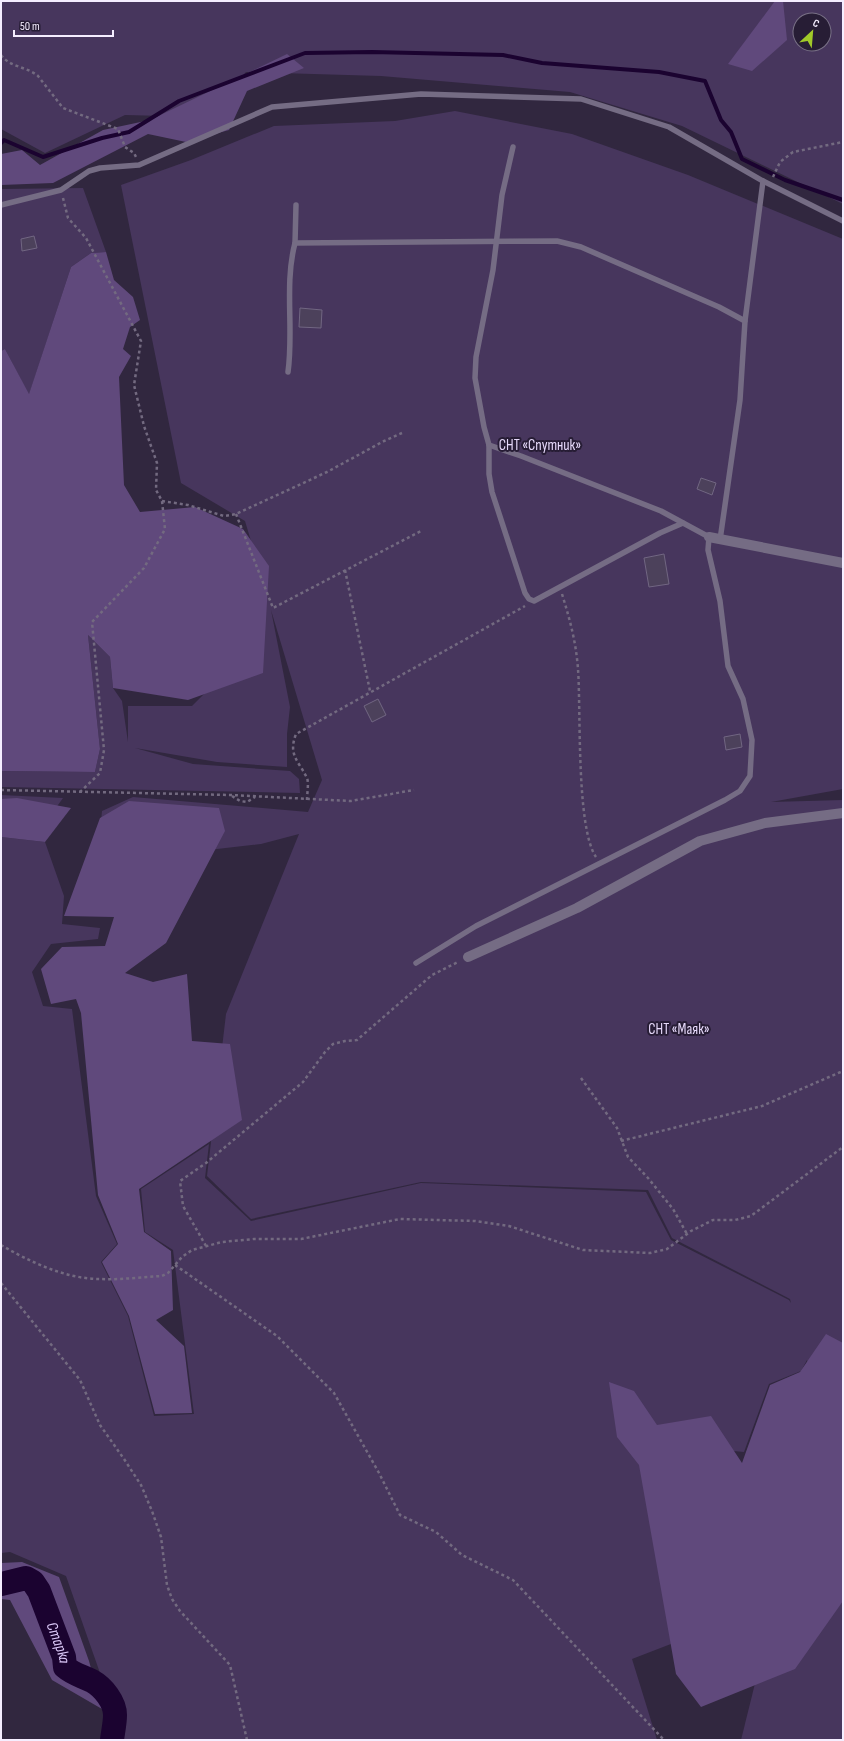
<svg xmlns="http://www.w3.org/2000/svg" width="844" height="1741" viewBox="0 0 844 1741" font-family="'Sofia Sans Condensed',sans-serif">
	<rect width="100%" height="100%" fill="#31273f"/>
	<!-- green -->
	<g fill="#47365d" fill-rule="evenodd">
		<path d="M1,1H843V204L682,126L570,92L381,76L246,72L206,117L125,115L45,153L1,129ZM800,20H824V44H800Z"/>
		<path d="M455,111L572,134L688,175L843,239V789L771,802L843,800V1487L807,1360L801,1371L769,1384L744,1452L652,1443L676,1642L632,1659L657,1740H119L122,1708L100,1673L66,1576L10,1552L1,1553V837L45,842L64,896L62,924L100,928L98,939L51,944L32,972L43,1006L72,1009L96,1196L117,1244L101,1262L128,1316L154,1416L194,1414L173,1250L145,1232L141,1189L209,1144L205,1178L251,1221L421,1183L646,1192L671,1240L789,1300L791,1303L790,1299L672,1238L648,1190L421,1182L251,1219L207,1176L226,1014L299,834L261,844L191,852H98L102,811L133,797L308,812L322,780L271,610L290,707L287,734V767L217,762L135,748L193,764L290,771L299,779L300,793L1,787V771L95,772L100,749L88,635L110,657L113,688L122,701L128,742V706H192L225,673L248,558L268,598L245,521L181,483L121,185L191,160L274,126L395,121Z"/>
		<path d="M83,188L106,252L91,253L71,267L29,395L5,349L1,351V189Z"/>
		<path d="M1,795L63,798L43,826L1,823Z"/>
		<path d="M843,1529V1740H741L772,1615Z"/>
	</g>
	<!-- forest -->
	<g fill="#60497c">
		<path d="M775,1H783L787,40L752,71L728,64Z"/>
		<path d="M287,54L304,68L247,91L229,130L186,142L148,134L53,183L1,185V154L22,150L40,165L103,130L150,120Z"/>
		<path d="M106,252L114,280L133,297L140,320L130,327L123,349L131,356L119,377L124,485L140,512L195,507L243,529L269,566L263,673L188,700L113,688L110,657L88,635L100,749L95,772L1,771V351L5,349L29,394L71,267L91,253Z"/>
		<path d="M17,798L71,808L45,842L1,837V799Z"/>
		<path d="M129,801L219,808L225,831L166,943L125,973L153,982L187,974L192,1041L230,1044L242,1120L139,1189L144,1232L171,1251L173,1310L156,1320L184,1346L192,1413L155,1414L129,1316L102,1262L118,1244L98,1195L81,1013L76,999L51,1004L41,969L62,947L105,946L114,917L64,916L100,818Z"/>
		<path d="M826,1334L843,1343V1601L795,1669L701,1707L676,1674L639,1465L617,1437L609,1382L634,1391L657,1425L711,1416L742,1463L770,1385L800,1372Z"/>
		<path d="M22,1562L59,1577L89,1661L102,1709L52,1680L10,1600L1,1599V1563Z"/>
	</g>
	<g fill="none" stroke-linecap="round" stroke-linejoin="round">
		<!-- stream -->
		<path stroke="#1b0330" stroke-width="4" d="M1,143L4,140L43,157L102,138L129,132L179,101L305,53L372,52L503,55L542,63L659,72L705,81L721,120L731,132L742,159L785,180L843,200"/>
		<!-- river -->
		<path stroke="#1b0330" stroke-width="24" id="s1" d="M1,1584L26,1578L33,1582L39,1591L64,1657L65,1667C73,1674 82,1676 92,1681C103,1687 115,1702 115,1715C115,1723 113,1732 112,1740"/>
	</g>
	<!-- building -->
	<g fill="#4c415b" stroke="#716682">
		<path d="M34,236L37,248L22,251L21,239Z"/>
		<path d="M300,308L322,310L321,328L299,327Z"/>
		<path d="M701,478L716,483L712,495L697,489Z"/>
		<path d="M664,554L669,584L649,587L644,558Z"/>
		<path d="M378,699L386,715L372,722L364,706Z"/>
		<path d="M740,734L742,747L726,750L724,737Z"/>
	</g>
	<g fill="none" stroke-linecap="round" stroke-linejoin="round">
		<!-- path -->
		<g stroke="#736a80" stroke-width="2.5" stroke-dasharray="3 3" stroke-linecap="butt">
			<path d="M1,55C11,68 26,66 38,76L63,108L118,129L125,147L134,153L136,157"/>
			<path d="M773,177L780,162L793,152L843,142"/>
			<path d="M63,198L68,218L86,238L141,341L134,385L144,426L157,463L156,490L162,501L165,529L144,568L92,622L104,750L100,773L80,792"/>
			<path d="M162,501L188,505L224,516L236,514L327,472L384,441L402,433"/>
			<path d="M236,514L273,608L421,531"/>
			<path d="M345,570L370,691"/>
			<path d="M562,594C570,620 576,642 578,669C581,709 576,828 596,857"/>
			<path d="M1,790L231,795L351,801L414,790"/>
			<path d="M232,796L240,801L247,802L255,797"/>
			<path d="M307,800C307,794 309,783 307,778C298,760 288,755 296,734L525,606"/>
			<path d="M581,1078L617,1128L628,1157L648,1178L673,1209L687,1234"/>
			<path d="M621,1141L762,1106L843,1071"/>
			<path d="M1,1245C30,1262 66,1279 100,1279C120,1280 142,1277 162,1276L168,1273L182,1257L192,1250L222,1242L254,1239H301L400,1219L475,1221L509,1226L583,1250L650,1253L667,1249L691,1231L713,1220H735L751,1216L843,1147"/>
			<path d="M206,1246L183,1206L180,1181L206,1163L303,1082L325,1052L333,1044L345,1041L357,1040L432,975L458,962"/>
			<path d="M175,1265L277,1336L334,1393L379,1473L400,1515L436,1532L462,1555L513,1580L664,1740"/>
			<path d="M1,1283L80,1380L100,1425L124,1459L141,1485L152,1511L161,1537L167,1585L172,1599L180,1611L230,1665L247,1740"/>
		</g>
		<!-- lane -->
		<g stroke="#756c84" stroke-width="5.5">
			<path d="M1,205L61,190L89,171L100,168L139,165L272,107L421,94L581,99L669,127L763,181L843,221"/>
			<path d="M295,243L296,205"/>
			<path d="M745,321L763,181"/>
			<path d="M288,372C294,329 284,285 295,243L557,241L581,247L719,307L745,321L740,400L720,540"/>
			<path d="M489,445V474L492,492L525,593L529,599L534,601L660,533L683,523"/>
			<path d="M416,963L476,926L725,800L740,791L750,776L752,740L743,699L728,666L720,601L708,550L709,537L661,511L521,456L489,445L484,427L475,378L476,357L493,270L502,195L513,147"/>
		</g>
		<!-- street -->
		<g stroke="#756c84" stroke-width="10">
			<path d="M709,537L843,563"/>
			<path d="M468,957L577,908L700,841L765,823L843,813"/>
		</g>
	</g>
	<g text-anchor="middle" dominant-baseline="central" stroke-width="4" stroke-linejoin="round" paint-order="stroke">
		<!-- park labels -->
		<g font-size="15" fill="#e7dafb" stroke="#271d35">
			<text x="540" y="445">СНТ «Спутник»</text>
			<text x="679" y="1029">СНТ «Маяк»</text>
		</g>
		<!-- water labels -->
		<g font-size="16" font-style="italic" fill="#dac7f7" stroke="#271d35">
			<text stroke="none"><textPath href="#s1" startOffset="100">Старка</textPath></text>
		</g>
	</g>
	<!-- border -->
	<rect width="844" height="1741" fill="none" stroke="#f5eeff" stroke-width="4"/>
	<!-- north arrow -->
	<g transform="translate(812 32) rotate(26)"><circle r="19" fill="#271d35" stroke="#797186"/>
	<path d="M0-3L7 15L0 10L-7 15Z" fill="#a1c929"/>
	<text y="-6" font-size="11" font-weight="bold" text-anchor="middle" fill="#f5eeff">С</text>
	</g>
	<!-- scale -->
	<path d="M14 30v6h99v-6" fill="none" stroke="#f5eeff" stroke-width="2"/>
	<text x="20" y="30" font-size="12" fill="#f5eeff" stroke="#271d35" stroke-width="3" paint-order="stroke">50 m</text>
</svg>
